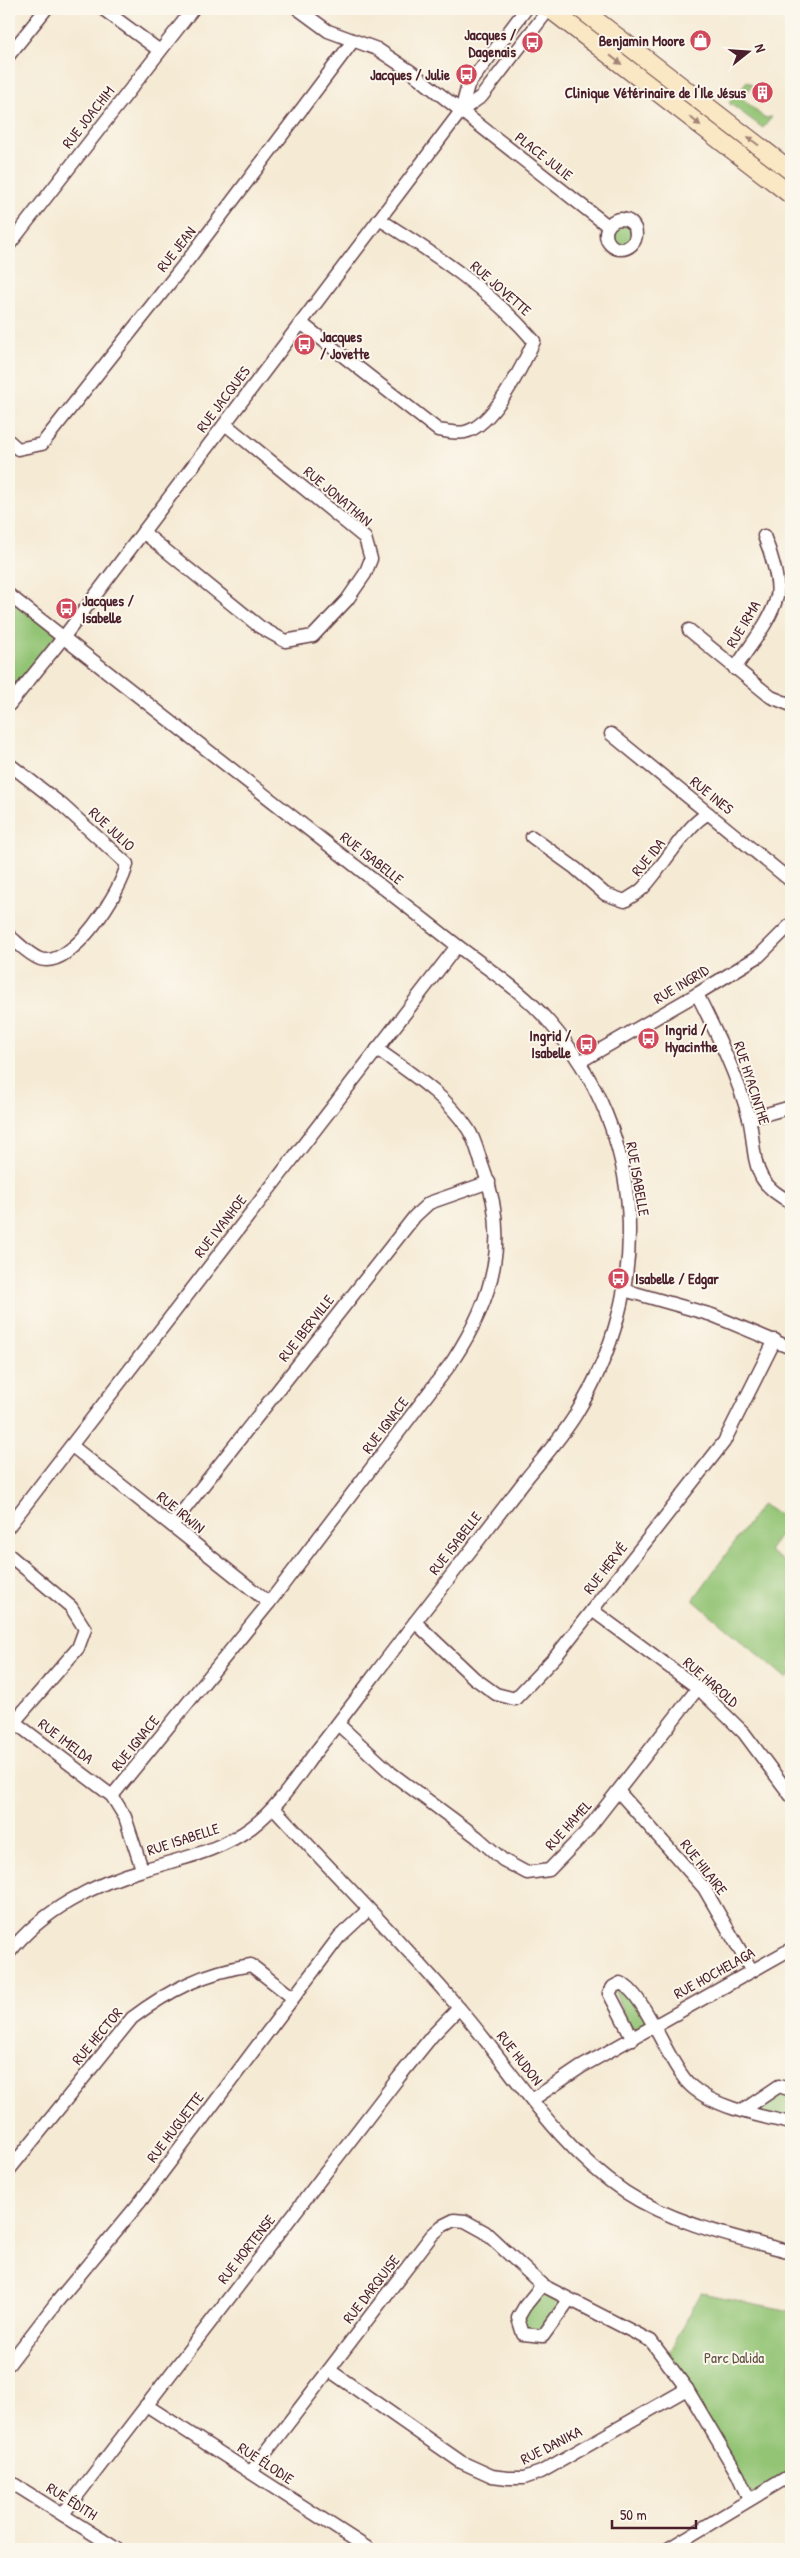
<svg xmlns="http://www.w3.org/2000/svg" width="800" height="2558" viewBox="0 0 800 2558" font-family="'Patrick Hand',sans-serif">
	<rect width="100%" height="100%" fill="#fbf7ec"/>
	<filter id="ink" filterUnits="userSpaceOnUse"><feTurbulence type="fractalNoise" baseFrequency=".02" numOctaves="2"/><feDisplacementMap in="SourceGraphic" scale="10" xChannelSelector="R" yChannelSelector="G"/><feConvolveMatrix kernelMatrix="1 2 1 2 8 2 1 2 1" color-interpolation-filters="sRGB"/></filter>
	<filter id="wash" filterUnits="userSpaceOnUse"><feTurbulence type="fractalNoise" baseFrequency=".0096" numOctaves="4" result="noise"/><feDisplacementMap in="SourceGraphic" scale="20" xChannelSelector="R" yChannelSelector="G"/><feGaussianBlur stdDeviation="1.12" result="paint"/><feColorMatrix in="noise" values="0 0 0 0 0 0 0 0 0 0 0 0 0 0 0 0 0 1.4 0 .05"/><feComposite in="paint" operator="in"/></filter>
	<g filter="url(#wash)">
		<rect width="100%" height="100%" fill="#f5ead4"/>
		<!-- green -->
		<g fill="#93c474" stroke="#6e7250">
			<path d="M747,81L752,85L742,98L764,118L772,117L763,128L729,103Z"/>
			<circle cx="621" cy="234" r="15"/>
			<path d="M9,595L63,638L9,706Z"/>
			<path d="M762,1504L790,1522L769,1551L791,1567V1675L787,1679L693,1600Z"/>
			<path d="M620,1983L653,2026L633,2039L613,1987Z"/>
			<path d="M779,2086L791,2090V2123L742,2111Z"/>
			<path d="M542,2285L569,2300L543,2336L523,2334L525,2306Z"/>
			<path d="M701,2293L791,2311V2475L749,2500L665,2360Z"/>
		</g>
	</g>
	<g filter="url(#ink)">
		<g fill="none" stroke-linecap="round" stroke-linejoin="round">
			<defs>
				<g id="minor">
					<path d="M103,9L160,51"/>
					<path d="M298,9L328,31L377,49L410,71L608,226"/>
					<path d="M9,55L46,9"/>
					<path d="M461,111L468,85L526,9"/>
					<circle cx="621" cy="234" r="15"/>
					<path d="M9,245L193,9"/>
					<path d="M301,323L438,430C446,431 457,434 465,432C493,426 523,365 534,341C491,291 435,254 379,219"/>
					<path d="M9,441L18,449L42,444L191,256L353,41"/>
					<path d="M143,532L260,627L285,641L313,636L347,600L365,574L371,559L365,538L225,424"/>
					<path d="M9,595L450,940C484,967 521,989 549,1022C648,1135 653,1288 576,1414C562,1437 543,1458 526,1479C493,1522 459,1565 426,1608C388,1656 352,1706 314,1754C295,1780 278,1807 252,1827C220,1851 183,1858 146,1869C95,1883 41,1911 9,1953"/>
					<path d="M689,630L771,697L791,705"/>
					<path d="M735,669C749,646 771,622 777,596C780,581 770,550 764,536"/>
					<path d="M9,705L63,638L461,111L482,96L549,9"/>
					<path d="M611,734L791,881"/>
					<path d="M9,764L62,805L127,864C122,890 72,970 40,959C29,955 18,943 9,936"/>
					<path d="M532,837L575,868L605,894L625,901C631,896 639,893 644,887C660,871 690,819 709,814"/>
					<path d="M697,994C717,1034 737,1075 749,1118C754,1138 752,1160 762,1178C769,1190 781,1196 791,1203"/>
					<path d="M581,1061L697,994L759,956L791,924"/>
					<path d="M749,1119L791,1107"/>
					<path d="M624,1290L712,1315L791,1348"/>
					<path d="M72,1446L269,1603"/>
					<path d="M172,1525L415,1216L429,1203L489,1182"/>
					<path d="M9,1526L457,946"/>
					<path d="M9,1555L71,1607L85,1629L78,1648L14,1722"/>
					<path d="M592,1610L698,1688L744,1733L791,1796"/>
					<path d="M415,1622L474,1678L496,1694L515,1699L556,1656L724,1442L775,1340"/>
					<path d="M9,1718L112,1796L125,1817L142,1869"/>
					<path d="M338,1724L391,1773L477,1837L503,1860L527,1873L549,1870L585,1833L698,1688"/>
					<path d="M618,1791L704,1888L752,1971"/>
					<path d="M112,1796L269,1603L452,1362C494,1298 511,1238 482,1165C478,1153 475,1139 468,1129C446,1095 410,1073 377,1049"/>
					<path d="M274,1808C335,1875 400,1939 459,2008C513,2070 555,2145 625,2192C674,2224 735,2237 791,2252"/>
					<path d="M633,2039L609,1993L613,1987L620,1983C645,1992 668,2065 691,2086C715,2108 760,2116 791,2123"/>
					<path d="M532,2100L581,2067L791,1949"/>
					<path d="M742,2111L779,2086L791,2090"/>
					<path d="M9,2170L132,2018C169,1990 205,1972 251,1965L292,1997"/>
					<path d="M542,2285L525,2306L518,2318L523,2334L543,2336L569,2300"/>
					<path d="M9,2364L56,2303L140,2202L339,1937L368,1910"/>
					<path d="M329,2370L461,2462L492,2476L508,2478H524L541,2472L687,2389"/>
					<path d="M146,2405L369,2549"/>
					<path d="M251,2472L432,2235L442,2226L454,2220L465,2221L485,2232L542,2285L651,2341L687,2389L738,2475L749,2500"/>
					<path d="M9,2481L117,2549"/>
					<path d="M63,2514L399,2077L432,2036L459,2008"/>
					<path d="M668,2549L791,2475"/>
				</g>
				<g id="secondary">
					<path d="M550,9L791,195"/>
					<path d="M581,9L791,171"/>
				</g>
			</defs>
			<!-- minor casing -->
			<use href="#minor" stroke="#643d44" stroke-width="15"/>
			<!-- secondary casing -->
			<use href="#secondary" stroke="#643d44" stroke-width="20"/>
			<!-- minor -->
			<use href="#minor" stroke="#fff" stroke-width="12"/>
			<!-- secondary -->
			<use href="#secondary" stroke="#fae7c3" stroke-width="18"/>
		</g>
		<!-- one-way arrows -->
		<defs><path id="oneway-solid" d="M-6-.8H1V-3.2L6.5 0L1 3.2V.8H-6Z" transform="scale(1.25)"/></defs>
		<g fill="#a28377">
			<use href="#oneway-solid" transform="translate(616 60) rotate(38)"/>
			<use href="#oneway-solid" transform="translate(695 121) rotate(38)"/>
			<use href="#oneway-solid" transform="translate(753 141) rotate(-143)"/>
		</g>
	</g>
	<!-- icons -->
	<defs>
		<symbol id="shop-disc" viewBox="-11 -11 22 22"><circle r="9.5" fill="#d1495b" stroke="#fbf7ec"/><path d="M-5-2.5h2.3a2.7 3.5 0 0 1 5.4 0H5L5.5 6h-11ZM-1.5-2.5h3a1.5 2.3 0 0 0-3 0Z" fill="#fff"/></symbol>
		<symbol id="bus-disc" viewBox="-11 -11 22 22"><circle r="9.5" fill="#d1495b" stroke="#fbf7ec"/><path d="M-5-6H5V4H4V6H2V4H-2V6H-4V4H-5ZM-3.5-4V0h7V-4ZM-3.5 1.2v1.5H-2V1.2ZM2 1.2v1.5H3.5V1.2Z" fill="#fff"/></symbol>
		<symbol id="building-disc" viewBox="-11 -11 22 22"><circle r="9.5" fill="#d1495b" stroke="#fbf7ec"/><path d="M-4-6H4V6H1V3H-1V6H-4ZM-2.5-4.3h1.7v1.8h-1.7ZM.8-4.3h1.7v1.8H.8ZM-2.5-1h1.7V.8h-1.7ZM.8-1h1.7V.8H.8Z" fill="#fff"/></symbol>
	</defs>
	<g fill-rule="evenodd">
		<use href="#shop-disc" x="688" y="28" width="25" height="25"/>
		<use href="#bus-disc" x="520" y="30" width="25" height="25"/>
		<use href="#bus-disc" x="454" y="62" width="25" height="25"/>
		<use href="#building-disc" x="750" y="80" width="25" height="25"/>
		<use href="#bus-disc" x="292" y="332" width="25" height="25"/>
		<use href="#bus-disc" x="54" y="596" width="25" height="25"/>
		<use href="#bus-disc" x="636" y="1026" width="25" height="25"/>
		<use href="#bus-disc" x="574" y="1032" width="25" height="25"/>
		<use href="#bus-disc" x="606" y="1266" width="25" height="25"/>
	</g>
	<g text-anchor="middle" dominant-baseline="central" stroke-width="4" stroke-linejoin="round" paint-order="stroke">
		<!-- poi labels -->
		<g font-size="15" font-weight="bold" fill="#4a1f2b" stroke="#fbf7ec" text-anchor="end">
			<text x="516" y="34">Jacques /<tspan x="516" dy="17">Dagenais</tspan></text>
			<text x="685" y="40">Benjamin Moore</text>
			<text x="450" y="74">Jacques / Julie</text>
			<text x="746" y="92">Clinique Vétérinaire de I'Ile Jésus</text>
			<text x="320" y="336" text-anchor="start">Jacques<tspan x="320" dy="17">/ Jovette</tspan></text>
			<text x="82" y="600" text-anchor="start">Jacques /<tspan x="82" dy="17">Isabelle</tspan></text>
			<text x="665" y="1029" text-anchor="start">Ingrid /<tspan x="665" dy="17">Hyacinthe</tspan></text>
			<text x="571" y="1035">Ingrid /<tspan x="571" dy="17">Isabelle</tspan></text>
			<text x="635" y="1278" text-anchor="start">Isabelle / Edgar</text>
		</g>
		<!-- street labels -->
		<g font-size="15" fill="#4a1f2b" stroke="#fbf7ec">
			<text transform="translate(88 117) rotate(-52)">RUE JOACHIM</text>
			<text transform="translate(544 156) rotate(38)">PLACE JULIE</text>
			<text transform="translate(176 249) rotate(-52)">RUE JEAN</text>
			<text transform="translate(501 288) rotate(41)">RUE JOVETTE</text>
			<text transform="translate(223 399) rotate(-53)">RUE JACQUES</text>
			<text transform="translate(338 496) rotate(40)">RUE JONATHAN</text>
			<text transform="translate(743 624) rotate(-59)">RUE IRMA</text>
			<text transform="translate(712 795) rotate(39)">RUE INES</text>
			<text transform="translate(112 829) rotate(43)">RUE JULIO</text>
			<text transform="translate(648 857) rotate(-51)">RUE IDA</text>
			<text transform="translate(372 858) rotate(38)">RUE ISABELLE</text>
			<text transform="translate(681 984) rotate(-31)">RUE INGRID</text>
			<text transform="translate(752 1083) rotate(72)">RUE HYACINTHE</text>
			<text transform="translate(638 1179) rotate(80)">RUE ISABELLE</text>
			<text transform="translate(220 1226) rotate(-52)">RUE IVANHOE</text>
			<text transform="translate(306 1328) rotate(-52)">RUE IBERVILLE</text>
			<text transform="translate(385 1425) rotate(-53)">RUE IGNACE</text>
			<text transform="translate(181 1512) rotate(39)">RUE IRWIN</text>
			<text transform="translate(455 1543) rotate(-52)">RUE ISABELLE</text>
			<text transform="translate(605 1568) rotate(-52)">RUE HERVÉ</text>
			<text transform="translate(711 1682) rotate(41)">RUE HAROLD</text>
			<text transform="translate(66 1741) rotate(37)">RUE IMELDA</text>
			<text transform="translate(135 1743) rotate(-51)">RUE IGNACE</text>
			<text transform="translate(568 1825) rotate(-48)">RUE HAMEL</text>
			<text transform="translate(183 1839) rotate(-18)">RUE ISABELLE</text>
			<text transform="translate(704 1867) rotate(52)">RUE HILAIRE</text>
			<text transform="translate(714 1973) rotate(-29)">RUE HOCHELAGA</text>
			<text transform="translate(97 2036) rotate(-50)">RUE HECTOR</text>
			<text transform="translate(520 2058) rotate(52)">RUE HUDON</text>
			<text transform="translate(175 2127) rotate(-53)">RUE HUGUETTE</text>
			<text transform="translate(246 2249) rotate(-52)">RUE HORTENSE</text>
			<text transform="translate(371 2289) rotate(-52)">RUE DARQUISE</text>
			<text transform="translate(551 2445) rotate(-27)">RUE DANIKA</text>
			<text transform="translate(266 2463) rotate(33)">RUE ÉLODIE</text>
			<text transform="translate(72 2501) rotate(32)">RUE ÉDITH</text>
		</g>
		<!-- park labels -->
		<g font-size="15" fill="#605141" stroke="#fbf7ec">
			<text x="734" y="2357">Parc Dalida</text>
		</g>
	</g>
	<!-- margin -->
	<rect width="800" height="2558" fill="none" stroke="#fbf7ec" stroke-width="30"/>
	<!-- north arrow -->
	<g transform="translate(748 52) rotate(73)" stroke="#fbf7ec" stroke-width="4" paint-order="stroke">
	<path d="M0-4L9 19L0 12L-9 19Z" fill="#4a1f2b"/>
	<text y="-8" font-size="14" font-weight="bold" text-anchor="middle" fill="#4a1f2b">N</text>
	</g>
	<!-- scale -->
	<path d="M612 2520v8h84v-8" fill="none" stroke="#4a1f2b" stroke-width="2.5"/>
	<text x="620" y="2520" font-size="15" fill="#4a1f2b" stroke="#fbf7ec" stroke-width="4" paint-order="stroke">50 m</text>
</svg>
